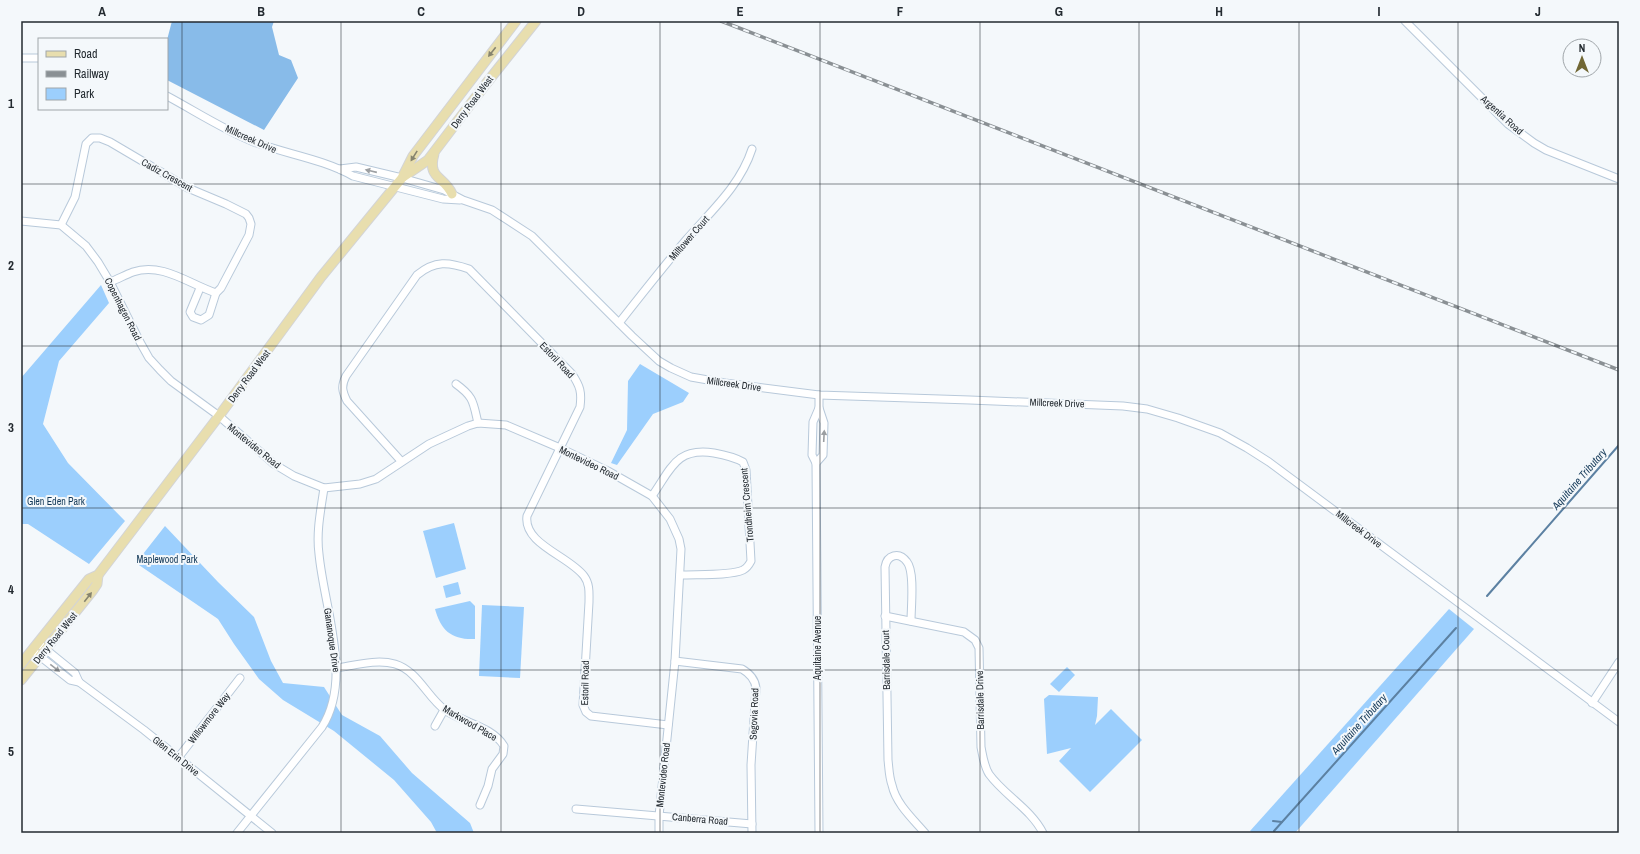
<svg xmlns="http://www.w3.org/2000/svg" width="1640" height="854" viewBox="0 0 1640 854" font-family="'Archivo Narrow',sans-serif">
	<rect width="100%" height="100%" fill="#f4f8fb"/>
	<!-- green -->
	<g fill="#9ccffd">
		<path d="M101,285L109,303L59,361L43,424L68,463L125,521L89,564L28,524H21V378Z"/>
		<path d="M640,364L689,393L683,402L653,414L617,465L611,463L627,430L628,381Z"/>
		<path d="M454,523L466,569L436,578L423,531Z"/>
		<path d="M165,526L218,582L254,617L271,661L283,683L324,687L342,715L380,736L412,773L470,823L474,833H437L431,822L394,780L334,731L283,700L259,679L234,644L218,619L136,563Z"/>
		<path d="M458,582L461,594L446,598L443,586Z"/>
		<path d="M470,601L475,606V639C452,640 441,631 435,609Z"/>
		<path d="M482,605L524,607L520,678L479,676Z"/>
		<path d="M1449,609L1474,629L1295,833H1252L1250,831Z"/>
		<path d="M1067,667L1075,675L1059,692L1050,684Z"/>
		<path d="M1049,695L1098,697L1097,716L1095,725L1111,709L1142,740L1090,792L1059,761L1071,748L1047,754L1044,699Z"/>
	</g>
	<!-- forest -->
	<path fill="#88bbe9" d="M172,21H274L272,27L279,55L291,60L298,78L264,130L167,80V40Z"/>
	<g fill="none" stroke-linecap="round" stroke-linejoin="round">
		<!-- stream -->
		<g stroke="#5c81a2" stroke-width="2">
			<path d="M1487,596L1619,445"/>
			<path d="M1273,821L1282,822"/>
			<path d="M1274,831L1456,628"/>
		</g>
		<defs>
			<g id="minor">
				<path d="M1405,21L1508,124L1534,143L1546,150L1619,179"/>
				<path d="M21,58H39"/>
				<path d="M167,96C195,111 224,130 254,142C286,154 323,159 353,176L443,199L460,200"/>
				<path d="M340,169L356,167L402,178L444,190L463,200L492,210L532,236L632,336L659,361L671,368L691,377L725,383L819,395L970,400L1123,406L1147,409L1178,418L1220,433L1247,448L1269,462L1619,722"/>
				<path d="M21,221L61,225L86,246L98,262L110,282L140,342L149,358L160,370L171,381L219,416L274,464L294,476L324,488L360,484L376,479L429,444L468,426L478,423L506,425L560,448L608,471L652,496L670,519L679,539L681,549L675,661L659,816V833"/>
				<path d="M61,225L75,197L86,144L92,138H100L110,142L188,188L226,204L246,214L249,218L251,224L249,235L221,288L216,293C189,284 162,262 133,272C125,275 118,279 110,282"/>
				<path d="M200,288L190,312L193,317L201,320L209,315L216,293"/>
				<path d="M619,323C641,295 663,267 686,240C711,211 740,186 752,149"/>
				<path d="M456,384C474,397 473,402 478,423"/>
				<path d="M401,461L347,401C342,391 341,386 346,376L417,275C435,260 449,262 469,269L572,374C580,386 582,392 580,407L527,516C523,544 569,556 584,576C590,584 589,593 589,602L583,705L586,712L591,716L668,725"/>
				<path d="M816,463L823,455L824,423L819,408"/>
				<path d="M652,496C671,469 676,447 714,453C725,455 734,457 743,462L746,470L751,561C749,565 747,568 743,570C730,576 696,574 680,575"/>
				<path d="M885,616L964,632L975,640L979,648L981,747C983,757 984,766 989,774C1004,795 1031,809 1043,833"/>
				<path d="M911,621C911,607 915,572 907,562C899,551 887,555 885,567L888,760C889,768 889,777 892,785C896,804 913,819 925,833"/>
				<path d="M38,643L75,673L79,682L144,730L272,833"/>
				<path d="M32,650L70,680L79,682"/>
				<path d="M675,661L742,669C749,673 755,679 756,688L751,765L752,833"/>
				<path d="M337,668C356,665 377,659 395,664C418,671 427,697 445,710C463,723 492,726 504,746L503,754L492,769L488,786L480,805"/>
				<path d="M1592,703L1619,662"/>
				<path d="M435,726L444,710"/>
				<path d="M178,758L240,678"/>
				<path d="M576,809L752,824"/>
				<path d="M237,833L322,727C353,678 324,608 319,554C316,532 321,509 324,488"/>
				<path d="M819,833L816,463L812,455L813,422L819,408V395"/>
			</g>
			<g id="major">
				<path d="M434,154C427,179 444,176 452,194"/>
				<path d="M403,177L428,160L485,85L536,21"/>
				<path d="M21,664L89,579L98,575L219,416L321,277L402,178L413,156L516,21"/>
				<path d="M21,680L93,590L97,584L98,575"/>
			</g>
		</defs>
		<!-- minor casing -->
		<use href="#minor" stroke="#b8c9da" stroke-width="9"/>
		<!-- major casing -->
		<use href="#major" stroke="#d3d4d6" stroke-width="11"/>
		<!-- minor -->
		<use href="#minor" stroke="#fff" stroke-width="7"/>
		<!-- major -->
		<use href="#major" stroke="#e8deae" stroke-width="9"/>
		<defs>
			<path id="rail" d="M721,21L1619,370"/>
		</defs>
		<!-- rail casing -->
		<use href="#rail" stroke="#8a9094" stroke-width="3.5"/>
		<!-- rail -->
		<use href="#rail" stroke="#f4f8fb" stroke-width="2" stroke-dasharray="6" stroke-linecap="butt"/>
	</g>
	<!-- one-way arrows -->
	<defs><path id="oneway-solid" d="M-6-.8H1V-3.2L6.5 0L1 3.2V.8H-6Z"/></defs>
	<g fill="#86846f">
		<use href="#oneway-solid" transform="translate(492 52) rotate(128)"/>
		<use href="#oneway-solid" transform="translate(414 156) rotate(122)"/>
		<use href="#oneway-solid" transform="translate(88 597) rotate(-52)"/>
	</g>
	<g fill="#9c9fa2">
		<use href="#oneway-solid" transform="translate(371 171) rotate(-167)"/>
		<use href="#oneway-solid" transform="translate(824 436) rotate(-87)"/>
		<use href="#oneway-solid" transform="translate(55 668) rotate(38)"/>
	</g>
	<!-- grid -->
	<path fill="none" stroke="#232a30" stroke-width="1" stroke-opacity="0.55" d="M182,21V833M341,21V833M501,21V833M660,21V833M820,21V833M980,21V833M1139,21V833M1299,21V833M1458,21V833M21,184H1619M21,346H1619M21,508H1619M21,670H1619"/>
	<g text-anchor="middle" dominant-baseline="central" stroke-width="4" stroke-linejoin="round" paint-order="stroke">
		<!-- street labels -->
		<g font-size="10" fill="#232a30" stroke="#f4f8fb">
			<text transform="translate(472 102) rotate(-53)">Derry Road West</text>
			<text transform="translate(1502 115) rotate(42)">Argentia Road</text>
			<text transform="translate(251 139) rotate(24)">Millcreek Drive</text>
			<text transform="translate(167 175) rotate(29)">Cadiz Crescent</text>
			<text transform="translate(689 238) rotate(-49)">Milltower Court</text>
			<text transform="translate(123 309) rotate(63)">Copenhagen Road</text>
			<text transform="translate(557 360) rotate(47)">Estoril Road</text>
			<text transform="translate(249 376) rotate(-53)">Derry Road West</text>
			<text transform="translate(734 384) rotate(8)">Millcreek Drive</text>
			<text transform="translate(1057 403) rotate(2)">Millcreek Drive</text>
			<text transform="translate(254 446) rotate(39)">Montevideo Road</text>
			<text transform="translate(589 463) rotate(26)">Montevideo Road</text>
			<text transform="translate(747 505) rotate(-95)">Trondheim Crescent</text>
			<text transform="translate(1359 529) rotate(37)">Millcreek Drive</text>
			<text transform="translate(55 638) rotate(-51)">Derry Road West</text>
			<text transform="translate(332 640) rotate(82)">Gananoque Drive</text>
			<text transform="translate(817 648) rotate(-90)">Aquitaine Avenue</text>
			<text transform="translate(886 660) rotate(-91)">Barrisdale Court</text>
			<text transform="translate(585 683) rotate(-89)">Estoril Road</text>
			<text transform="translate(980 700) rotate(-91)">Barrisdale Drive</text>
			<text transform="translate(754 714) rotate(-88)">Segovia Road</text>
			<text transform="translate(209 718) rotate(-52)">Willowmore Way</text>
			<text transform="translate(470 723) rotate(30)">Markwood Place</text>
			<text transform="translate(176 756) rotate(39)">Glen Erin Drive</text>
			<text transform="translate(663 775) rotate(-84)">Montevideo Road</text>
			<text transform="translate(700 819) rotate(5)">Canberra Road</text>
		</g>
		<!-- park labels -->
		<g font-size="10" fill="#143a59" stroke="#f4f8fb">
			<text x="56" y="501">Glen Eden Park</text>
			<text x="167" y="559">Maplewood Park</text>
		</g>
		<!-- water labels -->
		<g font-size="11" font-style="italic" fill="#153a59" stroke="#f4f8fb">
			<text transform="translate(1579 479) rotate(-49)">Aquitaine Tributary</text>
			<text transform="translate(1359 724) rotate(-48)">Aquitaine Tributary</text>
		</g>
	</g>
	<!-- border -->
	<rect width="1640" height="854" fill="none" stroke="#f4f8fb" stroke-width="44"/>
	<!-- legend -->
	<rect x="38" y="38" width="130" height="72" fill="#f4f8fb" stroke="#a0a6aa"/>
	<rect x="46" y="51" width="20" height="6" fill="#e8deae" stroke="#a0a6aa"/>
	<text x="74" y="58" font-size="12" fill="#232a30">Road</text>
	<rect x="46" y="71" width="20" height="6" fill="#8a9094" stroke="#a0a6aa"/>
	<text x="74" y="78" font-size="12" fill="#232a30">Railway</text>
	<rect x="46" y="88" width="20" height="12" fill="#9ccffd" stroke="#a0a6aa"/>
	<text x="74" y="98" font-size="12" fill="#232a30">Park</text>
	<!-- north arrow -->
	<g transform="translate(1582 58)"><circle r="19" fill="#f4f8fb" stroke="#a0a6aa"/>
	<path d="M0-3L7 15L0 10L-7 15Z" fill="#716734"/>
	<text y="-6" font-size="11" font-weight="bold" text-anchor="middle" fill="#232a30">N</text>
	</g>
	<rect x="22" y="22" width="1596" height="810" fill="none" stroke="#232a30" stroke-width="1.5"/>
	<g font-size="13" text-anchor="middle" font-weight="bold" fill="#232a30">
		<text x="102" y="16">A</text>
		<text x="261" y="16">B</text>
		<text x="421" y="16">C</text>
		<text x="581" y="16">D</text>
		<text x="740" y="16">E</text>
		<text x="900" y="16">F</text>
		<text x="1059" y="16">G</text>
		<text x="1219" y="16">H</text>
		<text x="1379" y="16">I</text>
		<text x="1538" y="16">J</text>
		<text x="11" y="108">1</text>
		<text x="11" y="270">2</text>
		<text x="11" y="432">3</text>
		<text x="11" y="594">4</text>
		<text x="11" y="756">5</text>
	</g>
</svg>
